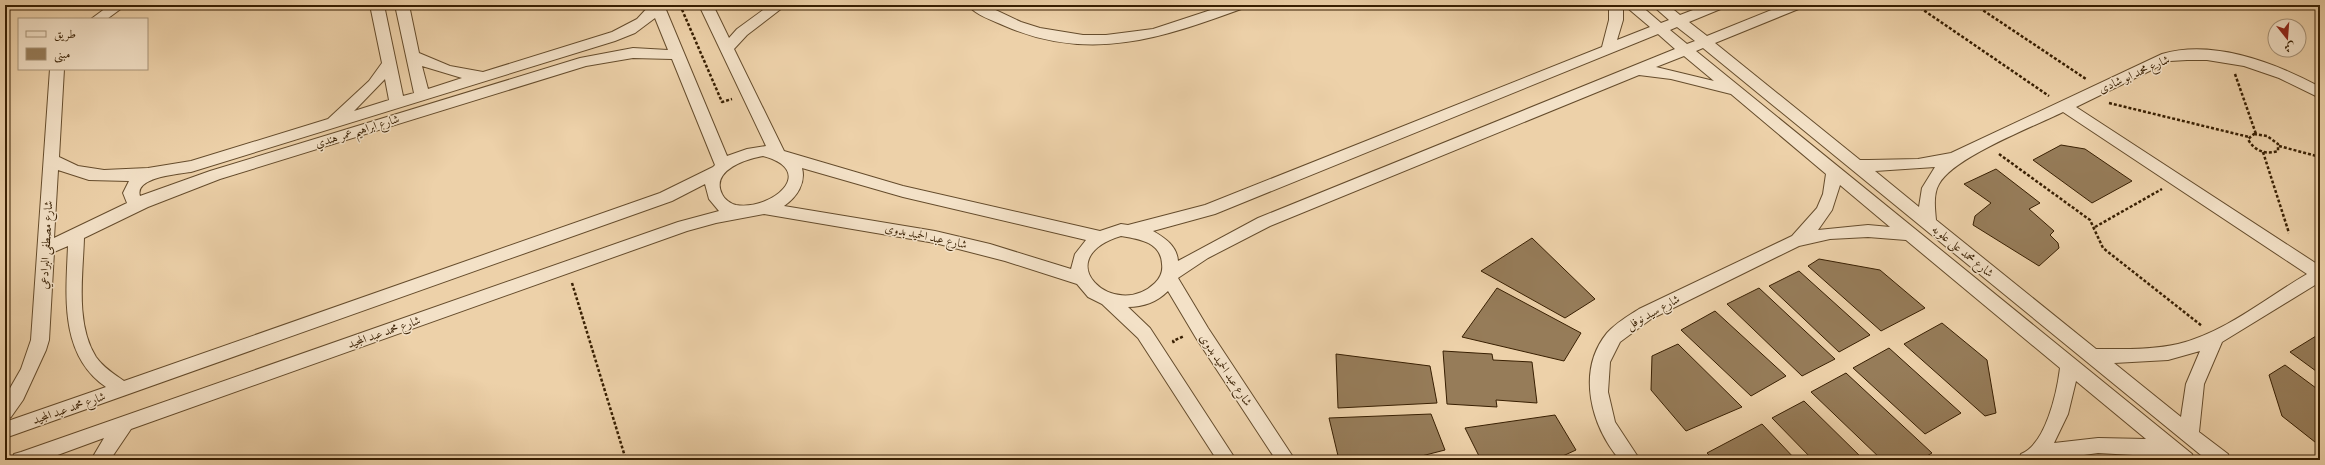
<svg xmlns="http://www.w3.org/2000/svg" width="2325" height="465" viewBox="0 0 2325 465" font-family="'IM FELL French Canon',Amiri,serif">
	<rect width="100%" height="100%" fill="#edd1a9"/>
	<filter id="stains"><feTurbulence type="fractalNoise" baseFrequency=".005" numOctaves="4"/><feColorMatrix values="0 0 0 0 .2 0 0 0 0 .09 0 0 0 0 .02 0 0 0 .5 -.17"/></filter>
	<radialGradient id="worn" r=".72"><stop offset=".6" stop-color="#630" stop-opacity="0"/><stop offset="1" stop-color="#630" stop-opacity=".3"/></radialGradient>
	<!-- building -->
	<g fill="#967c59" stroke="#381f02">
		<path d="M2061,145L2085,149L2132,181L2092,203L2033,160Z"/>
		<path d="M1996,169L2040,203L2029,209L2054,231L2050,235L2058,243L2059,248L2039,266L1973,225L1975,216L1991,203L1964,184Z"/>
		<path d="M1532,238L1595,299L1565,318L1481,271Z"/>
		<path d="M1819,259L1880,270L1925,308L1881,331L1808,266Z"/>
		<path d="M1799,271L1870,335L1839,352L1769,286Z"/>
		<path d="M1497,288L1581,333L1564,361L1462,337Z"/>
		<path d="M1759,288L1835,359L1802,376L1727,304Z"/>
		<path d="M1715,311L1786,376L1751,396L1681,330Z"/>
		<path d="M1942,323L1987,360L1996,413L1985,416L1904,344Z"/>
		<path d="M2316,336L2320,339V374L2290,352Z"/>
		<path d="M1678,344L1742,407L1686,431L1651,390L1652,356Z"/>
		<path d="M1889,348L1961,413L1925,434L1853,368Z"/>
		<path d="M1443,351L1492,354L1493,360L1532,362L1537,403L1496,400L1497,407L1447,404Z"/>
		<path d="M1336,354L1430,366L1437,403L1338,408Z"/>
		<path d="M2285,365L2320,391V446L2282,416L2269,375Z"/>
		<path d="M1846,373L1932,453L1920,460H1882L1811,392Z"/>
		<path d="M1804,401L1864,460H1813L1772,418Z"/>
		<path d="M1431,414L1445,450L1406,460H1339L1329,418Z"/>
		<path d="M1555,415L1576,450L1554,460H1481L1465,428Z"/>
		<path d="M1762,424L1796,460H1714L1707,453Z"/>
	</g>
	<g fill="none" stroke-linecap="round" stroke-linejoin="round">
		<defs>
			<g id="street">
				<path d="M110,5H126L107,19H91Z"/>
				<path d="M370,5H384L403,96L414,93L395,5H409L419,53L450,66L483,72L612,32L637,19L650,5H664L727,156L747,149L766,146L699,5H713L729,38L737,29L770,5H786L747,35L734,49L784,151L903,186L1100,231L1121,224L1128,225L1205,205L1602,47L1609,20V5H1623V20L1617,40L1650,27L1624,5H1640L1661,23L1669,20L1652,5H1668L1680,15L1706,5H1725L1723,8L1689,22L1707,36L1784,5H1803L1801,8L1715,43L1860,160H1869L1918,159L1951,153L2162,54C2214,39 2275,63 2320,87V98L2279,78L2244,66L2207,60H2187L2170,61L2076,107L2320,266V282L2222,342L2204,384L2199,432L2228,454L2230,460H2207L1703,48L1696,51L2192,454L2194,460H2172L2168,457L2098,453L2049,460H2019L2021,454C2046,444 2057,392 2060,368L1906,240L1868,237L1830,239L1799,246L1651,319L1620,342L1610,362L1608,392L1615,422L1640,460H1620C1591,426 1576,371 1607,333C1616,323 1628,316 1639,309L1792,236L1817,208L1823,194L1826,174L1731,94L1671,79L1639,75L1270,226L1208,258L1178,278L1208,328L1295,460H1276L1196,338L1168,291C1157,302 1143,307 1128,307L1150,328L1236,460H1217L1138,338L1102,304L1088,297L1077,284L1005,261L935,243L764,214L716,223L687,231L131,429L110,460H91L104,438L44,460H12L14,454L21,452L678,222L719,211L709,199L705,184L672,201L5,438V422L106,387C59,355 66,295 68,246L54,252L49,340L46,350L23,400L11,417L5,420V397L21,369L31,340L50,69H64L59,157L78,166L104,170L148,168L191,161L328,119L369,81L382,63ZM655,18L668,50L633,48L580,58L210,171L140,196C134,177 179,174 191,172L615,41L635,33ZM1677,27L1695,41L1687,44L1670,30ZM1658,34L1675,49L1258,218L1178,261C1177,246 1165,238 1153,231L1215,214ZM1684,56L1714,81L1656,67ZM633,58L672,59L715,165L713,167L660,193L124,381C114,374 103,367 96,357C75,324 83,274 84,238L148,207L220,179L586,66ZM422,66L462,78L428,89ZM385,79L389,100L354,111ZM2063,112L2307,274C2266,298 2226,332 2178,344C2152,350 2123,349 2096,349L1936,220C1935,209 1933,194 1939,184C1954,157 2033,127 2063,112ZM763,156C819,171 771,211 736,205C731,204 724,199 722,194C710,170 747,159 763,156ZM1935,167L1922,188L1919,207L1875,171ZM802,168L903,197L1086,240L1075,254L1071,269L990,244L935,231L784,206C797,197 806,183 802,168ZM58,170L89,180L129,181L123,193L127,203L54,238ZM1840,185L1890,227L1868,225L1818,230L1832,210ZM1121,236C1139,239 1161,242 1162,264C1163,271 1161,277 1155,283C1115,322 1046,259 1121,236ZM2200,351L2186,384L2181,417L2114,363L2168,360ZM2076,381L2146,439L2098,438L2054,443L2068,414Z"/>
				<path d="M968,5H985L1021,22L1040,28L1083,35H1106L1153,29L1226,5H1246L1244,8C1162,38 1090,63 1005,26C994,21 975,15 968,5Z"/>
			</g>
		</defs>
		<!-- street casing -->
		<use href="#street" stroke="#654c2c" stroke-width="2"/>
		<!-- path -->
		<g stroke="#381f02" stroke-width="2.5" stroke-dasharray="3 2" stroke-linecap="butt">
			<path d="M680,5L722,102L732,99"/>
			<path d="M1916,5L2049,96"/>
			<path d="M1975,5L2086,79"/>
			<path d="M2235,74L2256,134"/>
			<path d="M2109,103L2249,137"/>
			<path d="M2254,134L2267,136L2278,144V151C2266,155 2254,151 2248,139Z"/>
			<path d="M2279,146L2320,157"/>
			<path d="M2263,152L2289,233"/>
			<path d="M1999,154L2090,220L2103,248L2202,326"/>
			<path d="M2095,227L2162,189"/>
			<path d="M572,283L626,460"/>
			<path d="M1174,343L1173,341L1184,336"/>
		</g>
		<!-- street -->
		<use href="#street" fill="#f3e1c7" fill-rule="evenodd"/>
	</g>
	<g text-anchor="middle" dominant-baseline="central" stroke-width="3" stroke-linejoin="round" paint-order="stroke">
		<!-- street labels -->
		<g font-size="12" fill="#381f02" stroke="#f3e1c7">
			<text transform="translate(2134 74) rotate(-24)">شارع محمد ابو شادى</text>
			<text transform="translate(357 131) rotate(-17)">شارع ابراهيم عمر هندي</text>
			<text transform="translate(926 236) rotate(12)">شارع عبد الحميد بدوى</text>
			<text transform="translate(46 245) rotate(-87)">شارع مصطفى البرادعي</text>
			<text transform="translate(1963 251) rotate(39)">شارع محمد على علوبه</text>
			<text transform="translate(1653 312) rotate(-29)">شارع سيد نوفل</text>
			<text transform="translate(384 332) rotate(-19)">شارع محمد عبد المجيد</text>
			<text transform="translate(1226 370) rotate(56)">شارع عبد الحميد بدوى</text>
			<text transform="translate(69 408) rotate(-19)">شارع محمد عبد المجيد</text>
		</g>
	</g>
	<!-- margin -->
	<rect width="2325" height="465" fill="none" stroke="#edd1a9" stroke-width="20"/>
	<rect x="6" y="6" width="2313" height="453" fill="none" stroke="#381f02" stroke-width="2"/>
	<rect x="10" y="10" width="2305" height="445" fill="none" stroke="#381f02"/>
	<!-- legend -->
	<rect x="18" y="18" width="130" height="52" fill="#f3e1c7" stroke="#a89378"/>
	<rect x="26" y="31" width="20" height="6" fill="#f3e1c7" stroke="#a89378"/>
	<text x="54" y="38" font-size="12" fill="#381f02">طريق</text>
	<rect x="26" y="48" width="20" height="12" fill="#967c59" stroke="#a89378"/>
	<text x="54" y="58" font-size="12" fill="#381f02">مبنى</text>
	<!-- north arrow -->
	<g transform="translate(2287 38) rotate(163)"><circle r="19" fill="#f3e1c7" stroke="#a89378"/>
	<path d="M0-3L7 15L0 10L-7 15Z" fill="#8f2418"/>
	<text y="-6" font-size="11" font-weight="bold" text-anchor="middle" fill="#381f02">ش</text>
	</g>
	<rect width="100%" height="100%" filter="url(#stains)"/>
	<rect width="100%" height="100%" fill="url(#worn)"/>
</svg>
